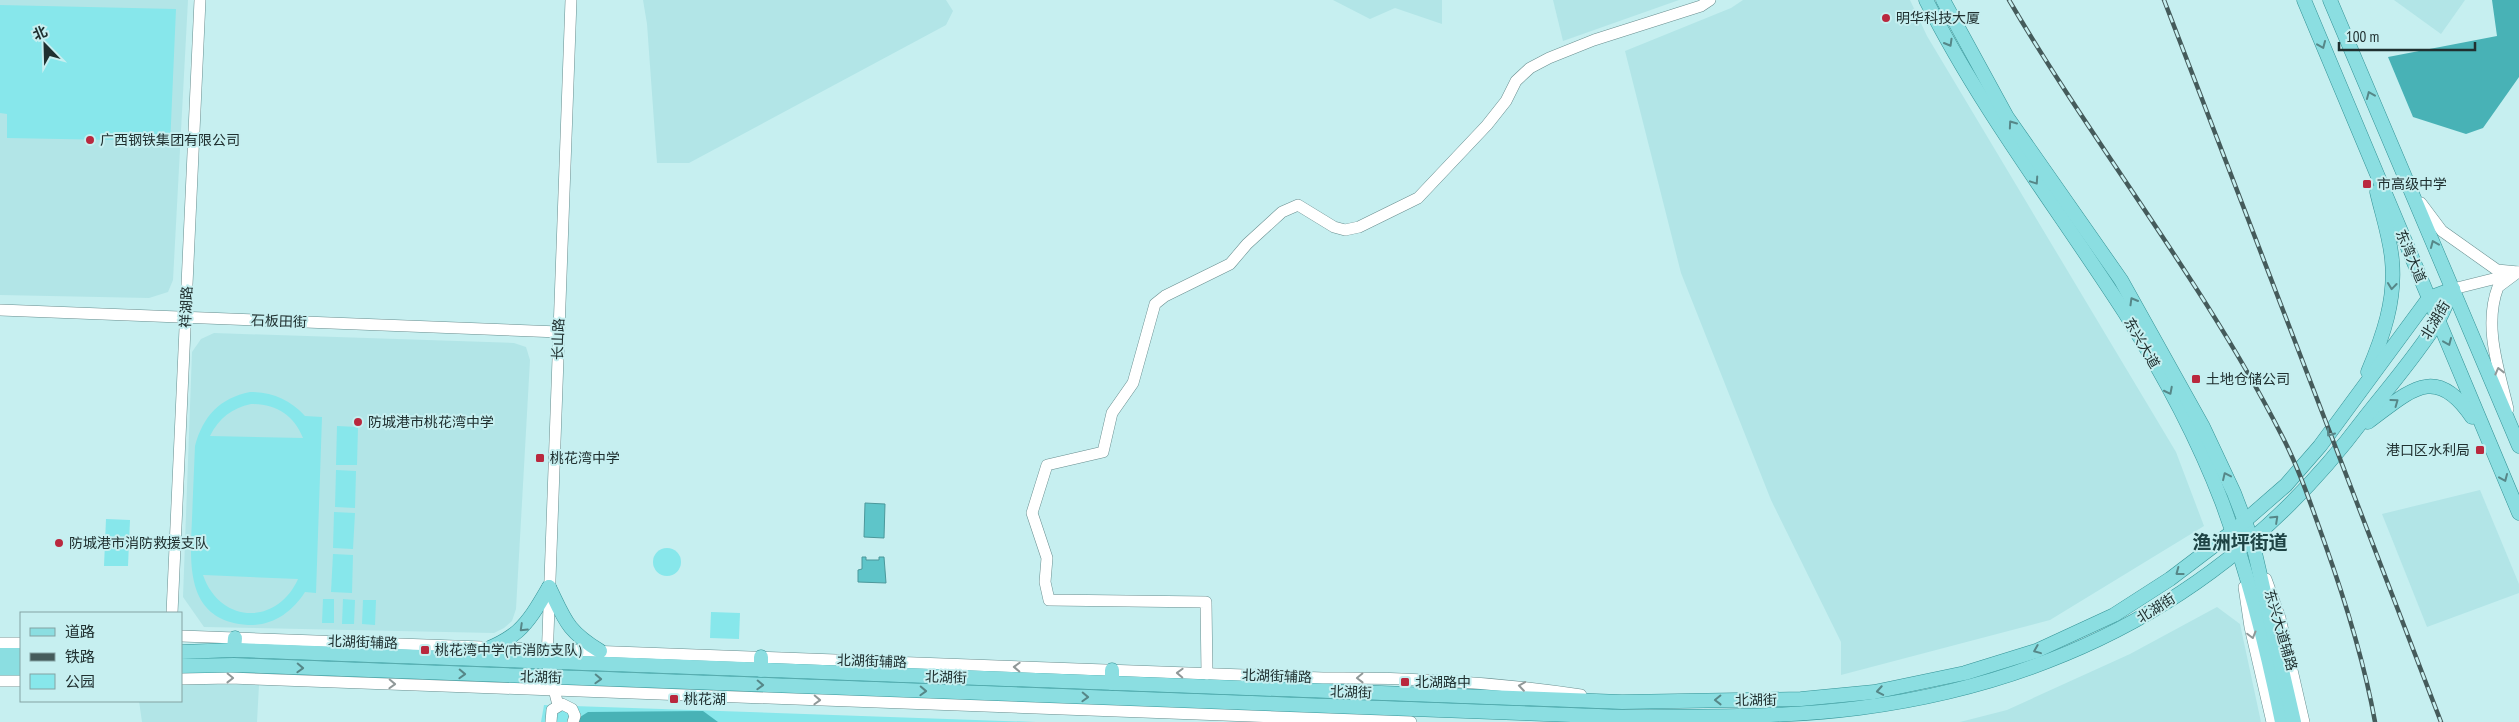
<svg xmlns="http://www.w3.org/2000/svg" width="2519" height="722" viewBox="0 0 2519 722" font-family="'PT Sans Narrow','Noto Sans SC',sans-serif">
	<rect width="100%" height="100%" fill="#c6eff0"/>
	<!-- built -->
	<g fill="#b2e5e7">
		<path d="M0,0H188L173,280L168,292L149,298L0,295Z"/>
		<path d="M643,0H946L953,11L946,25L689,163H657L647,24Z"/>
		<path d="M1333,0H1442V24L1395,8L1370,19Z"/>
		<path d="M1553,0H1679L1563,41Z"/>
		<path d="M1743,0H1910L1927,36L2176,452L2204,526L2050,620L1841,675V642L1771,500L1681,273L1625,51L1731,8Z"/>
		<path d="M2394,0H2465L2441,34Z"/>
		<path d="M214,333L514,343L526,347L530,360L516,609L512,621L504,628L494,633L204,627L183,597L192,352L201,339Z"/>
		<path d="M2480,490L2519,584V593L2427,627L2382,514Z"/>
		<path d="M2217,607L2240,624L2261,722H1960L2007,710L2130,654Z"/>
		<path d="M181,684L259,685L257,722H142L139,701H181Z"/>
	</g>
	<!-- green -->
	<g fill="#87e7eb" fill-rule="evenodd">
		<path d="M0,5L176,9L170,146L115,144V140L7,138V114L0,113Z"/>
		<path d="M250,392C273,392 290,400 305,416L322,417L316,593L305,592C292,612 273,626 248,625C185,621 190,564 192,519C193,494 194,470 195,446C203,416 220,398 250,392ZM251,404C276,404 294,415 303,438L210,436C219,418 232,408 251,404ZM203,575H204L298,579C277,626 220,624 203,575Z"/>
		<path d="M337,426L358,427L357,465H336Z"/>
		<path d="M336,470L356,471L355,508L335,507Z"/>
		<path d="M334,512L355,513L353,549L333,548Z"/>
		<path d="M106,519L130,520L128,566H104Z"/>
		<circle cx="667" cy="562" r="14"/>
		<path d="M333,554L353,555L352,593L331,592Z"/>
		<path d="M323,599H334V623H322Z"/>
		<path d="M343,599L355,600L354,624H342Z"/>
		<path d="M363,600H376L375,625L362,624Z"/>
		<path d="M711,612L740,613L739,639L710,638Z"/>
		<path d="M544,705L1036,722H541Z"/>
	</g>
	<!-- forest -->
	<g fill="#48b2b6">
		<path d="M2492,0H2519V77L2483,128L2466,134L2413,117L2388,57L2497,36Z"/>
		<path d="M703,711L718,722H578L580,717L588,712Z"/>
	</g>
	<!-- water -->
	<g fill="#5ec5c9" stroke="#4b989b">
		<path d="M865,503L885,504L884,538L864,537Z"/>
		<path d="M862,557H866V560H879V557H884L886,583L858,582V570L862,569Z"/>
	</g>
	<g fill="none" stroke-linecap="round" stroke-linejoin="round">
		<defs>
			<g id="minor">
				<path d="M2421,203L2442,231L2497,270L2518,272"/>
				<path d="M2453,289L2509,275"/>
				<path d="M0,310L559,332"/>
				<path d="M2508,409C2499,370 2483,326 2498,287L2518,272"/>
				<path d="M2266,579L2280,618L2304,722"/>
				<path d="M2244,587L2250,627L2272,722"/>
				<path d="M172,613L200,0"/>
				<path d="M181,636L1323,678C1410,677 1495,682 1581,695"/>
				<path d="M0,643H21"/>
				<path d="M1207,674L1206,602L1049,600L1045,582L1047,558L1032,513L1047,465L1103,452L1112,413L1133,383L1155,304L1165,296L1230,264L1247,244L1282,212L1298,205L1334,227L1345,230L1359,227L1418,198L1487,125L1506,101L1516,81L1530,68L1549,58L1594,40L1701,6L1710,0"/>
				<path d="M181,679L230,678L1411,722"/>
				<path d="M0,681H21"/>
				<path d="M558,705L547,662L571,0"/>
				<path d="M551,722L552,710L562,704L572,709L575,716L573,722"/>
			</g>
			<g id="major">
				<path d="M1926,0C1982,111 2058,209 2125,313C2162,372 2197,437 2222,502C2248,573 2267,648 2282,722"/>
				<path d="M1943,0L2007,117L2121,280L2203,427L2234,493L2252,540L2294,722"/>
				<path d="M2304,0L2519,513"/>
				<path d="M2330,0L2519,446"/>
				<path d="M2368,372C2383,336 2396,300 2392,260C2390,237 2382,214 2377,192"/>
				<path d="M2368,422C2409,392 2435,362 2472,417"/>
				<path d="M549,587C565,620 567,631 600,651"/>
				<path d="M234,650L235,638"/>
				<path d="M181,652L234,650L1622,702L1801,699L1874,692L1965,673L2036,651L2114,615L2170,579L2232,532L2286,485L2320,446L2429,298L2453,289"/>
				<path d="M0,655H21"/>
				<path d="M469,656C516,640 525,629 549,587"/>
				<path d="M181,666L234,665L1625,717C1703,716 1781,718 1859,708C2067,681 2236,589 2363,420C2388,388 2417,355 2438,321C2444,311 2448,299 2453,289"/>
				<path d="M0,668H21"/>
				<path d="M761,670V657"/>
				<path d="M1112,683V670"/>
				<path d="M1256,688L1257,676"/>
			</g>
		</defs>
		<!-- minor casing -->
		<use href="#minor" stroke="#688e8f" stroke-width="12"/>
		<!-- major casing -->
		<use href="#major" stroke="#339396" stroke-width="15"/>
		<!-- minor -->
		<use href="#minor" stroke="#fff" stroke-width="11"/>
		<!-- major -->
		<use href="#major" stroke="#8bdee1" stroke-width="14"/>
		<defs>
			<g id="rail">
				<path d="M2009,0C2095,147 2204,283 2281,434C2299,468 2311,505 2324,541C2345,600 2364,660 2375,722"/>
				<path d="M2164,0L2441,722"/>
			</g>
		</defs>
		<!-- rail casing -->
		<use href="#rail" stroke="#455b5b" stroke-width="4.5"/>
		<!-- rail -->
		<use href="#rail" stroke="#c6eff0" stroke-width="2.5" stroke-dasharray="8" stroke-linecap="butt"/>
	</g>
	<!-- one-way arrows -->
	<defs><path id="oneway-chevron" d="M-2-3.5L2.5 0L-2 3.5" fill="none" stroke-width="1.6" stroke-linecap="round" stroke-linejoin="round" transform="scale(1.25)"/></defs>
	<g stroke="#568788">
		<use href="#oneway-chevron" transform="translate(1949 43) rotate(60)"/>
		<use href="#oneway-chevron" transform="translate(2322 45) rotate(67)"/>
		<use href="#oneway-chevron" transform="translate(2370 95) rotate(-113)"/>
		<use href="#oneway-chevron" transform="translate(2012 124) rotate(-125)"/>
		<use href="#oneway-chevron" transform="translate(2035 181) rotate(56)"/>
		<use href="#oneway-chevron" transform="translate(2434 244) rotate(-113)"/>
		<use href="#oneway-chevron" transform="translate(2392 286) rotate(96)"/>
		<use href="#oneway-chevron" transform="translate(2133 301) rotate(-120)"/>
		<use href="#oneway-chevron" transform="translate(2448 342) rotate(67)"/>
		<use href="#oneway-chevron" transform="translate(2169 391) rotate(63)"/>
		<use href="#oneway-chevron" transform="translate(2395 402) rotate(-36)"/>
		<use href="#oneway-chevron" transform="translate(2330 433) rotate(126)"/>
		<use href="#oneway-chevron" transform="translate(2226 476) rotate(-115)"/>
		<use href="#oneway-chevron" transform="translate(2504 478) rotate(67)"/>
		<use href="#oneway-chevron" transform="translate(2275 519) rotate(-43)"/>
		<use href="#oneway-chevron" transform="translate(2179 572) rotate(143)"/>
		<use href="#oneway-chevron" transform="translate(523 628) rotate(136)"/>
		<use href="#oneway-chevron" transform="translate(2037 650) rotate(158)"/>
		<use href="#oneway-chevron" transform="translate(300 668) rotate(2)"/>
		<use href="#oneway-chevron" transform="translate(462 674) rotate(2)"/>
		<use href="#oneway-chevron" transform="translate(598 679) rotate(2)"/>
		<use href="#oneway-chevron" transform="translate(760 685) rotate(2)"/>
		<use href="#oneway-chevron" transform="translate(923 691) rotate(2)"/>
		<use href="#oneway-chevron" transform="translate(1880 691) rotate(170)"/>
		<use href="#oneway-chevron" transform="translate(1085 697) rotate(2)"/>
		<use href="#oneway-chevron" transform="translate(1718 700) rotate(179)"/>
	</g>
	<g stroke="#909898">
		<use href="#oneway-chevron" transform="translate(2499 371) rotate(-104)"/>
		<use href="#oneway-chevron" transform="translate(2252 635) rotate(75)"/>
		<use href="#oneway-chevron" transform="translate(1017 667) rotate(-178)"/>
		<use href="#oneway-chevron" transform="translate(1180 673) rotate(-178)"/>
		<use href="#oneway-chevron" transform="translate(230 678) rotate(1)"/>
		<use href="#oneway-chevron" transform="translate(1360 678) rotate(179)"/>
		<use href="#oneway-chevron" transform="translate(392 684) rotate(2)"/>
		<use href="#oneway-chevron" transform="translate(1522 686) rotate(-172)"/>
		<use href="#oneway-chevron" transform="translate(817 700) rotate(2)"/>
	</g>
	<!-- markers -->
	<g fill="#b9283e" stroke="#c6eff0" stroke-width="2">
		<circle cx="1886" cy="18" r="5"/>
		<circle cx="90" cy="140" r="5"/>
		<rect x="2362" y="179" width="10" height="10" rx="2.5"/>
		<rect x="2191" y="374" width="10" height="10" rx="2.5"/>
		<circle cx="358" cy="422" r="5"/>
		<rect x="2475" y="445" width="10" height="10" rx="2.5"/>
		<rect x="535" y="453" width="10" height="10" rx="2.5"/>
		<circle cx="59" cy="543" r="5"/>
		<rect x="420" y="645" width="10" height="10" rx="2.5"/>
		<rect x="1400" y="677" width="10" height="10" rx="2.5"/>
		<rect x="669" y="694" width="10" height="10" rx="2.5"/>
	</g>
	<g text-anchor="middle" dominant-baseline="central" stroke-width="4" stroke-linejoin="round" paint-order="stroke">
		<!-- poi labels -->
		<g font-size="14" fill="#203030" stroke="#c6eff0" text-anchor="start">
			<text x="1896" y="18">明华科技大厦</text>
			<text x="100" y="140">广西钢铁集团有限公司</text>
			<text x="2377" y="184">市高级中学</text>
			<text x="2206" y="379">土地仓储公司</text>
			<text x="368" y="422">防城港市桃花湾中学</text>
			<text x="2470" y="450" text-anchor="end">港口区水利局</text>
			<text x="550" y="458">桃花湾中学</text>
			<text x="69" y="543">防城港市消防救援支队</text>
			<text x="435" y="650">桃花湾中学(市消防支队)</text>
			<text x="1415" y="682">北湖路中</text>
			<text x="684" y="699">桃花湖</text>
		</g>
		<!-- street labels -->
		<g font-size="14" fill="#203030" stroke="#c6eff0">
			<text transform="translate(2411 256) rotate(67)">东湾大道</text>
			<text transform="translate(186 307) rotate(-87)">祥湖路</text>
			<text transform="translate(2435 320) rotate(-59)">北湖街</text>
			<text transform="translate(279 321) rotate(2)">石板田街</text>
			<text transform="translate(558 339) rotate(-88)">长山路</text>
			<text transform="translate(2142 343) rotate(60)">东兴大道</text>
			<text transform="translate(2156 608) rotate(-32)">北湖街</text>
			<text transform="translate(2281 630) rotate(74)">东兴大道辅路</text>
			<text transform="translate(363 642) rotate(2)">北湖街辅路</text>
			<text transform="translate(872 661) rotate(2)">北湖街辅路</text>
			<text transform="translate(1277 676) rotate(2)">北湖街辅路</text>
			<text transform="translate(541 677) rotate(2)">北湖街</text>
			<text transform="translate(946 677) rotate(2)">北湖街</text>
			<text transform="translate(1351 692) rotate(2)">北湖街</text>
			<text transform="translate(1756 700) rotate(-1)">北湖街</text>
		</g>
		<!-- district labels -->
		<g font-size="19" font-weight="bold" fill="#1e4344" stroke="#c6eff0">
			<text x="2240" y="542">渔洲坪街道</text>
		</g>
	</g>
	<!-- legend -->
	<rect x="20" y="612" width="162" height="90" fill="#c6eff0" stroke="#84a3a3"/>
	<rect x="30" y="628" width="25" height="8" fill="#8bdee1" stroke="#84a3a3"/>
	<text x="65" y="637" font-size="15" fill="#203030">道路</text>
	<rect x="30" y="653" width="25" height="8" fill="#455b5b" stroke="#84a3a3"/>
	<text x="65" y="662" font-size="15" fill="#203030">铁路</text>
	<rect x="30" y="674" width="25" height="15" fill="#87e7eb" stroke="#84a3a3"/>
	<text x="65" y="687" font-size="15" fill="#203030">公园</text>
	<!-- north arrow -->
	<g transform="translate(45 45) rotate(337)" stroke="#c6eff0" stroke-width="4" paint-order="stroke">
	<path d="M0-4L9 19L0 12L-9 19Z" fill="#203030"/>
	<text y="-8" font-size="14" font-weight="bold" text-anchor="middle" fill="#203030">北</text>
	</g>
	<!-- scale -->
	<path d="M2339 42v8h136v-8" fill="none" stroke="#203030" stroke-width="2.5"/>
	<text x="2346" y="42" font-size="15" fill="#203030" stroke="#c6eff0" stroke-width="4" paint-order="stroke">100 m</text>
</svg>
